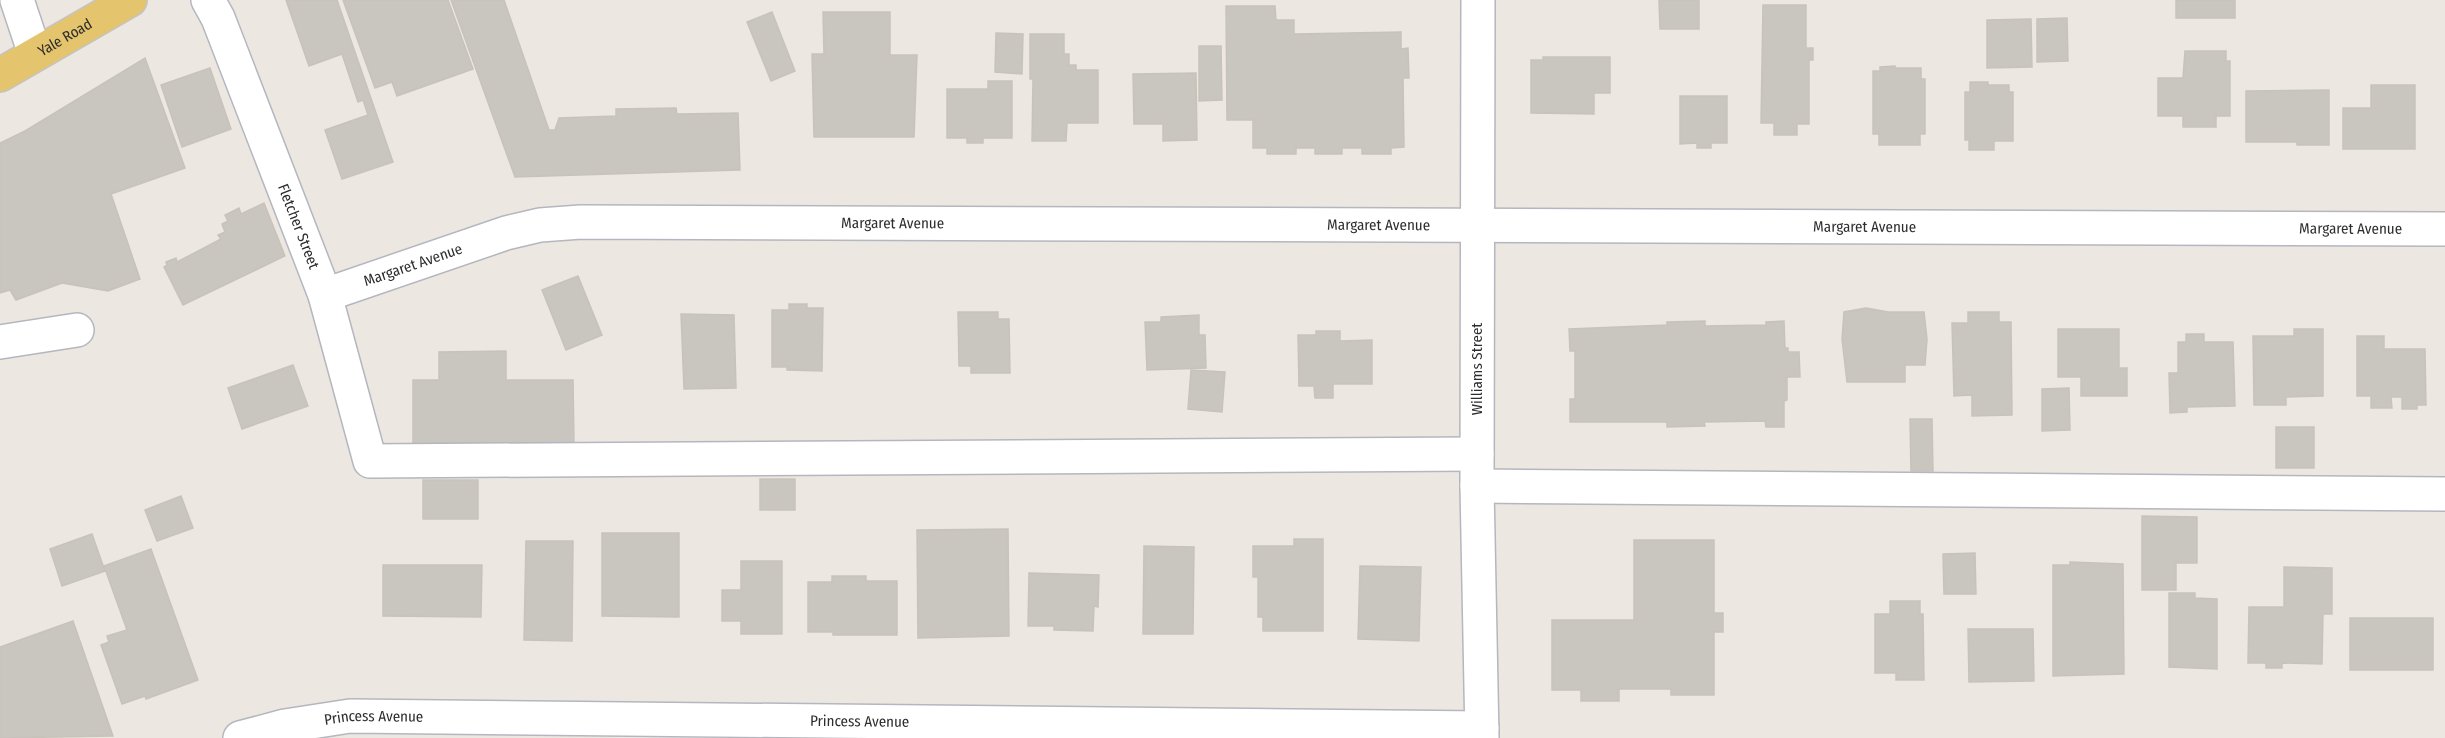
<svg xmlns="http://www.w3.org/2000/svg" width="2445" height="738" viewBox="0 0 2445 738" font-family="'Fira Sans Condensed',sans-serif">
	<rect width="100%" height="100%" fill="#ede7e1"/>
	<!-- building -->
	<g fill="#c9c5bf" stroke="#c8c3ba" stroke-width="1.5">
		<path d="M286,0H337L393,162L342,179L325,130L368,115L363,100L358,102L342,54L309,66Z"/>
		<path d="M343,0H448L473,69L397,96L392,82L375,88Z"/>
		<path d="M451,0H504L549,130H555L559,118L616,116V109L676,108L677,114L738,113L740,170L515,177Z"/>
		<path d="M1659,0H1699V29H1660Z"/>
		<rect x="2176" y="0" width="59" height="18"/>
		<path d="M1763,5H1806V48H1813V60H1809V124H1797V135H1774V123H1761Z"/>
		<path d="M1226,6H1275L1276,20H1294V34L1401,32V49L1408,48L1409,78H1403L1404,147L1391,148V154H1362V148H1342V154H1315V148H1296V154H1267V148H1253V120H1227Z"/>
		<path d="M772,12L795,71L771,81L747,22Z"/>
		<path d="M823,12H890V55H917L914,137H814L812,54H824Z"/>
		<path d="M2067,18L2068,61L2037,62V19Z"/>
		<path d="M2031,19L2032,67L1987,68V20Z"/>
		<path d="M996,33L1023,34L1022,74L995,72Z"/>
		<path d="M1030,34H1064V54H1069V65H1076V70H1098V123H1067L1066,141H1032L1033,79H1030Z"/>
		<path d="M1199,46H1221L1222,100L1199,101Z"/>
		<path d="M2185,51H2226V61H2230V116H2216V127H2183V116H2158V78H2183Z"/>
		<path d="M1543,57H1610V93H1594V114L1531,113V60H1543Z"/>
		<path d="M145,58L185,168L111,194L140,279L108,291L62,283L16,300L10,290L0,293V143L25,131Z"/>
		<path d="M1895,66V68H1921V79H1925V134H1920V145H1879V134H1873V71H1880V67Z"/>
		<path d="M210,68L231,129L182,147L161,85Z"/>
		<path d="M1196,73L1197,140L1163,141V124H1134L1133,74Z"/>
		<path d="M988,81H1012V138H983V143H967V138H947V89H988Z"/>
		<path d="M1970,82H1988V85H2009V92H2013V141H1994V150H1969V140H1965V92H1970Z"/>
		<path d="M2371,85H2415V149H2343V108H2371Z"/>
		<path d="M2329,90V145H2297V142H2246V91Z"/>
		<path d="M1680,96H1727V143H1711V148H1697V143L1680,144Z"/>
		<path d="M264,203L285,256L183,305L164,267L167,265L166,262L176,258L177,262L221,239L218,235L225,232L222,224L228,221L225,215L239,208L241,214Z"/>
		<path d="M578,276L602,335L566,350L542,290Z"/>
		<path d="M789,304H807V308H823L822,371L787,370V367H772V310H789Z"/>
		<path d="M1866,308L1888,312H1924L1927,339L1925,365H1905V382H1847L1842,339L1844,312Z"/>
		<path d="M958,312H998V319H1009L1010,373H971V366H959Z"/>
		<path d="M1968,312H1999V322H2011L2012,415L1972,416V395L1954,396L1952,323H1968Z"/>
		<path d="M681,314L734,315L736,388L684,389Z"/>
		<path d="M1199,315V335H1205L1206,368L1147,370L1145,322H1161V317Z"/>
		<path d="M1705,321V326L1766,325V322L1784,321L1785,348H1788V352H1799L1800,377H1787V400L1784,401V427H1766L1765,421L1704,422L1705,426L1667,427V422H1570V399H1575V351H1570L1569,329L1667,325V322Z"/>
		<path d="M2058,329H2119V368H2127V396H2081V377H2058Z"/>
		<path d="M2294,329H2323V396L2286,397V405H2254L2253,336H2294Z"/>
		<path d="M1316,331H1340V341L1372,340V384H1333V398H1315L1314,386H1299L1298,335H1316Z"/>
		<path d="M2186,334H2204V342H2233L2235,406L2187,407V412L2170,413L2169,373H2178V342H2186Z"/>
		<path d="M2357,336H2384V349H2425L2426,405H2417V409H2402V397H2391L2392,408H2371V396H2357Z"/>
		<path d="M506,351V380H573L574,444H413V380H439V352Z"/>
		<path d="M293,365L308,406L242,429L228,388Z"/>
		<path d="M1191,370L1225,372L1222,412L1188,409Z"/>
		<path d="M2069,388L2070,430L2042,431V389Z"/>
		<path d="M1910,419H1932L1933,471H1911Z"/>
		<rect x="2276" y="427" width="38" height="41"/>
		<rect x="760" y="479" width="35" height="31"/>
		<rect x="423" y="480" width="55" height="39"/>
		<path d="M181,496L193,528L157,541L145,510Z"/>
		<path d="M2142,516L2197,517V563H2176V590H2142Z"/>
		<path d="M1008,529L1009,636L918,638L917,530Z"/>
		<path d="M602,533H679V617L602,616Z"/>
		<path d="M92,534L105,571L62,586L50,549Z"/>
		<path d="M1294,539H1323V631H1263V617H1258V577H1253V546H1294Z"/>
		<path d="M1634,540H1714V613H1723V632H1714V695H1671V689H1619V701H1581V690H1552V620H1634Z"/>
		<path d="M526,541H573L572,641L524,640Z"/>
		<path d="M1144,546L1194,547L1193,634H1143Z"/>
		<path d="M151,549L198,680L146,699L145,696L122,704L101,645L109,642L107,636L127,630L104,566Z"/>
		<path d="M1975,553L1976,594H1944L1943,554Z"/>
		<path d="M741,561H782V634H741V621H722V590H741Z"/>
		<path d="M2070,562L2123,564L2124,674L2053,676V565H2070Z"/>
		<path d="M383,565H482L481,617L383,616Z"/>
		<path d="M1360,566L1421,567L1419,641L1358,639Z"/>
		<path d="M2284,567L2332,568V614H2323L2322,664L2282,663V668H2266V663H2248L2249,607H2284Z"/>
		<path d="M1029,573L1099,575L1098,607L1094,606L1093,631L1054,630V626H1028Z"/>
		<path d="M832,576H866V581H897V635H833V632H808V582H832Z"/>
		<path d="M2169,593H2195V598L2217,599V669L2169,667Z"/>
		<path d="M1890,601H1920V614H1923L1924,680H1896V673H1875V614H1890Z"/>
		<rect x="2350" y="618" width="83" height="52"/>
		<path d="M73,621L113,736L0,738V647Z"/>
		<path d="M1968,629H2033L2034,681L1969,682Z"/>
	</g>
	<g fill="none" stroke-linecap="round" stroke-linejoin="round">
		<defs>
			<g id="minor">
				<path d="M17,0L35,54"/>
				<path id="s1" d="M208,0L218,18L325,295L370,461L1477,454"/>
				<path d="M1478,0L1477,486L1482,738"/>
				<path id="s2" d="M325,295L506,233L540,225L581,222L2445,229"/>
				<path d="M0,342L77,330"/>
				<path d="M1477,486L2445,494"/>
				<path id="s3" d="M240,738L285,726L350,716L1482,728"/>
			</g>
			<g id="major">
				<path id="s4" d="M0,75L130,0"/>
			</g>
		</defs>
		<!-- minor casing -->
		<use href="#minor" stroke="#b4b7bf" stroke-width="36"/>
		<!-- major casing -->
		<use href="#major" stroke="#c4c4c4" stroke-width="36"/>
		<!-- minor -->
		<use href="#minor" stroke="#fff" stroke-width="33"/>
		<!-- major -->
		<use href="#major" stroke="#e5c46e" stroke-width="33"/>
	</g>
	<g text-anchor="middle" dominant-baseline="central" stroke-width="4.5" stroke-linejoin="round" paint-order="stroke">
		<!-- street labels -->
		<g font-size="15" fill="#2d2d2d" stroke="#fff">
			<text stroke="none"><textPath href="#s4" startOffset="75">Yale Road</textPath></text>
			<text stroke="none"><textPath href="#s2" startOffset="579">Margaret Avenue</textPath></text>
			<text stroke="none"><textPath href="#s2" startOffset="1065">Margaret Avenue</textPath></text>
			<text stroke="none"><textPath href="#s1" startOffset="244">Fletcher Street</textPath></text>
			<text stroke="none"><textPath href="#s2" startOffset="1551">Margaret Avenue</textPath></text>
			<text stroke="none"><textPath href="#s2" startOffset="2037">Margaret Avenue</textPath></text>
			<text stroke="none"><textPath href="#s2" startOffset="93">Margaret Avenue</textPath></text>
			<text transform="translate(1477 369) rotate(-90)">Williams Street</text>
			<text stroke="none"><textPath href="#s3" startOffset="136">Princess Avenue</textPath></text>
			<text stroke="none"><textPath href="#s3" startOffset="622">Princess Avenue</textPath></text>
		</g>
	</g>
</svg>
